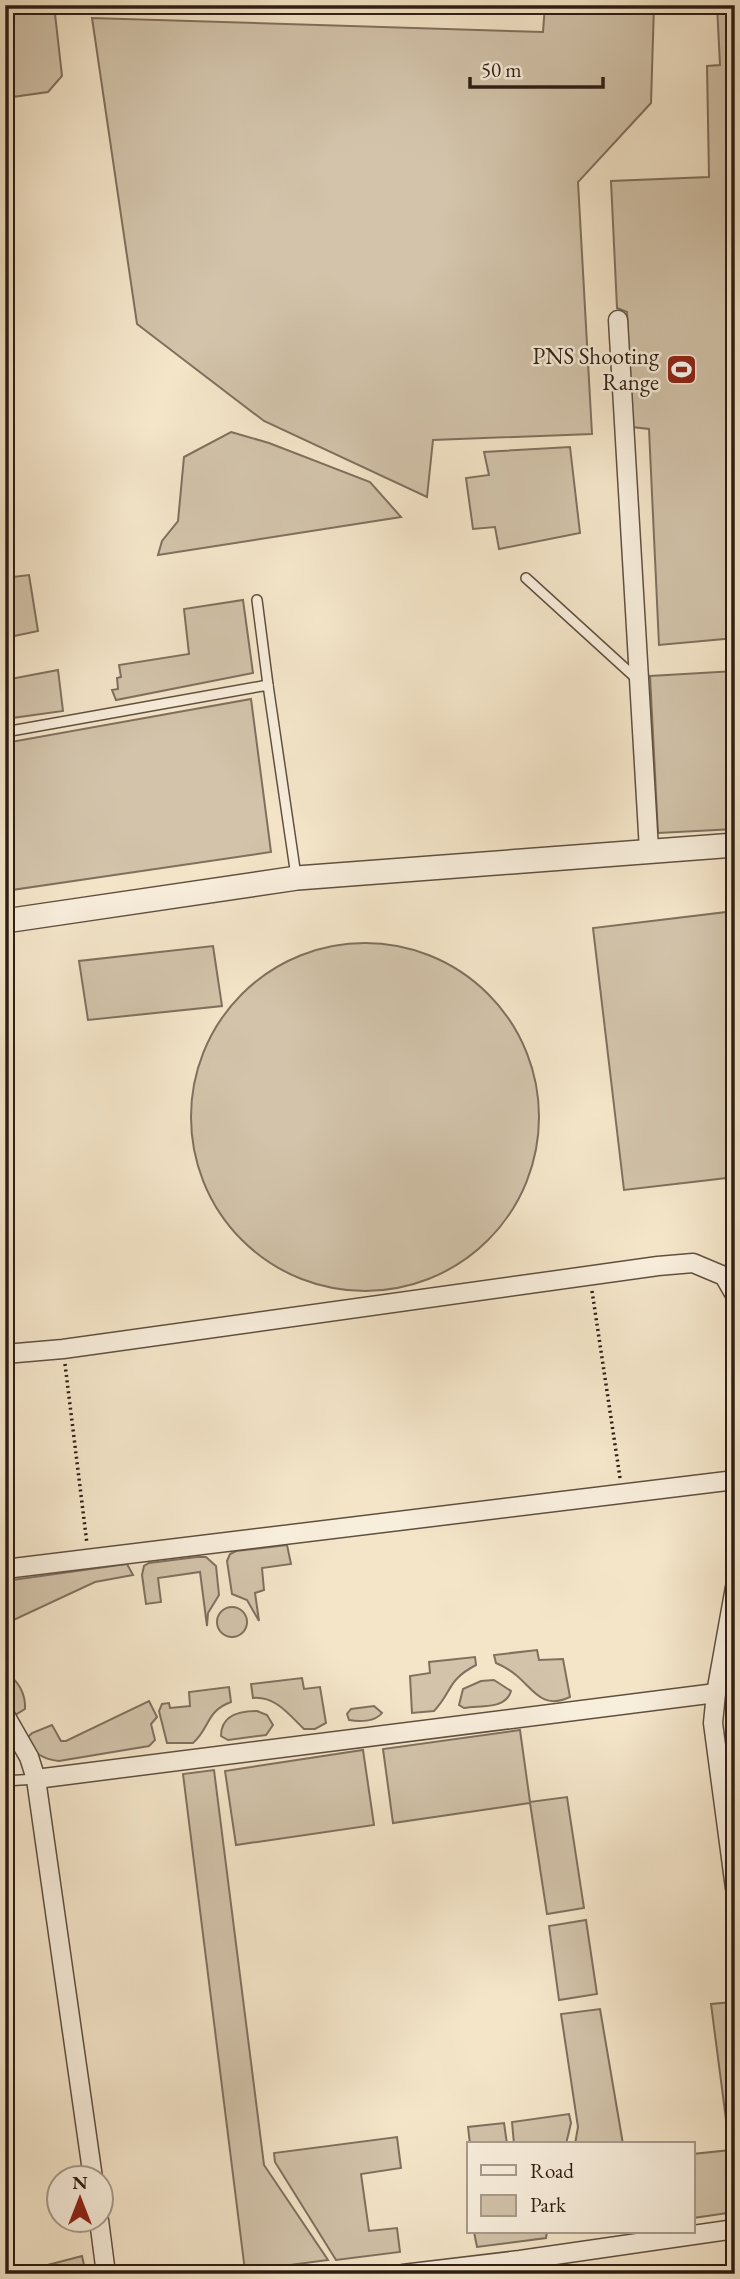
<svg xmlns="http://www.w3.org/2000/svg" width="740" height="2279" viewBox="0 0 740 2279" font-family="'EB Garamond',serif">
	<rect width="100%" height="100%" fill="#f4e5c9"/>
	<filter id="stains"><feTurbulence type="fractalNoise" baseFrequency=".00286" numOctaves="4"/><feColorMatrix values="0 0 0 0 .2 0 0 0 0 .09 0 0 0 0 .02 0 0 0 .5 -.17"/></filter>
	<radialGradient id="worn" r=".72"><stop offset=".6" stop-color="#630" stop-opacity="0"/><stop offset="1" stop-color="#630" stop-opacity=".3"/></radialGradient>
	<!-- green -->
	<g fill="#d2c3aa" stroke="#80705e" stroke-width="2">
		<path d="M5,5H54L62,76L48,92L5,98Z"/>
		<path d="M545,5H654L651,103L578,182L592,434L433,440L427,497L264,421L137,324L92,18L543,32Z"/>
		<path d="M717,5H735V638L659,645L649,429L632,427L627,312L617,308L611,181L709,177L707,66L720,65Z"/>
		<path d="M231,432L269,443L370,482L401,517L158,555L162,541L178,521L184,457Z"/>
		<path d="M570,447L580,533L499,549L495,527L473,529L466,478L489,475L484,452Z"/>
		<path d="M29,575L38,631L5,638V578Z"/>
		<path d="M243,600L253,673L116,700L112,690L118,689L117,678L121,677L119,665L189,654L184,609Z"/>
		<path d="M58,670L63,711L5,719V680Z"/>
		<path d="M735,671V829L658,833L650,676Z"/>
		<path d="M251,699L271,852L5,891V743Z"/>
		<path d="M735,911V1177L624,1190L593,928Z"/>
		<circle cx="365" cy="1117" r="174"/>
		<path d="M213,946L222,1006L88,1020L79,961Z"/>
		<path d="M287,1545L291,1564L262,1568L264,1590L255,1593L259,1621L247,1600L232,1594L227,1561L230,1554L236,1551Z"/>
		<path d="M197,1557H206L216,1566L219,1595L208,1613L207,1626L200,1572L158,1578L161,1602L146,1604L142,1575L144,1566L149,1563Z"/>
		<path d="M127,1564L133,1575L95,1582L9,1622L13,1643L5,1647V1581Z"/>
		<circle cx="232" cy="1622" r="15"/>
		<path d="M537,1650L539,1660L563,1659L570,1697C542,1710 534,1690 516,1675C510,1670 503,1666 496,1663L494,1655Z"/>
		<path d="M475,1657L476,1665C446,1681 453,1691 434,1711L412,1713L410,1676L430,1673L429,1662Z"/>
		<path d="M5,1672C18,1680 26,1694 25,1709L15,1715L5,1698Z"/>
		<path d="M302,1678L304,1689L320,1687L326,1723L315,1729H304C289,1715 276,1696 253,1698L251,1684Z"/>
		<path d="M494,1680L511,1691C506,1710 480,1705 464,1708L459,1705L463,1689L481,1681Z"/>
		<path d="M229,1687L231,1702C206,1711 210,1728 193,1743H167L159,1711L162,1704L169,1703L170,1708L190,1706L189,1692Z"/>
		<path d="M149,1701L157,1717L151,1724L155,1740L149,1746L59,1761C42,1759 36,1754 25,1740L32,1733L52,1725L61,1741H66Z"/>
		<path d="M374,1706L382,1713C375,1722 359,1722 349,1720L347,1714L351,1709Z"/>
		<path d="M257,1711L267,1715L273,1725L266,1735L228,1740L221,1736C221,1715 239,1711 257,1711Z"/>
		<path d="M520,1730L530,1802L567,1797L584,1908L547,1914L530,1803L393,1823L383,1749Z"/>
		<path d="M363,1750L374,1825L236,1845L225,1771Z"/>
		<path d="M214,1770L264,2165L328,2260L245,2271L183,1774Z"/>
		<path d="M586,1920L597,1994L559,2000L549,1926Z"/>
		<path d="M733,2002L735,2212L693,2218V2154L730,2150L711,2004Z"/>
		<path d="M600,2009L623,2144H575L578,2127L561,2014Z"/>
		<path d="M569,2114L571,2123L566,2144H514L512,2122Z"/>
		<path d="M504,2123L507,2144H470L468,2127Z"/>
		<path d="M397,2137L401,2168L361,2174L369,2231L397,2228L400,2252L336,2260L275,2162L274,2153Z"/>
		<path d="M474,2232H547L546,2238L477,2247Z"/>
		<path d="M82,2256L86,2274H13Z"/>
	</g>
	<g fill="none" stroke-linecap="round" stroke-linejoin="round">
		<defs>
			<g id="service">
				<path d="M526,578L638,680"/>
				<path d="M257,600L268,685"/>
				<path d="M5,732L268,685L296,876"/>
				<path d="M5,1781L36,1779"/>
			</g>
			<g id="minor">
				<path d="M618,320L649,850"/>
				<path d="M5,1354L63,1349L658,1266L693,1263L724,1276L735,1295"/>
				<path d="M5,1569L735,1480"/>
				<path d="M735,1587L716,1693L713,1723L735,1888"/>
				<path d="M5,1715L29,1757L36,1779L93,2178"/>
				<path d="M36,1779L716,1693"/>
				<path d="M99,2220L106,2274"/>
				<path d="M403,2274L520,2260L735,2229"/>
			</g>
			<path id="tertiary" d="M5,921L297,878L735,845"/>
		</defs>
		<!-- service casing -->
		<use href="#service" stroke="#605040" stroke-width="12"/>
		<!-- minor casing -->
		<use href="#minor" stroke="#605040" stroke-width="21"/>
		<!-- tertiary casing -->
		<use href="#tertiary" stroke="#605040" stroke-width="26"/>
		<!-- path -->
		<g stroke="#2e1e13" stroke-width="3.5" stroke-dasharray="2 3.5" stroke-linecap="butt">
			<path d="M592,1291L620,1478"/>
			<path d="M65,1364L87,1544"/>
		</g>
		<!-- service -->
		<use href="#service" stroke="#f8eedc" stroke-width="9"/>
		<!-- minor -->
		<use href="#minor" stroke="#f8eedc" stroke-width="18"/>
		<!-- tertiary -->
		<use href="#tertiary" stroke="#f8eedc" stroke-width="23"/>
	</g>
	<!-- icons -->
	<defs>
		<symbol id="stadium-square" viewBox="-11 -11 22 22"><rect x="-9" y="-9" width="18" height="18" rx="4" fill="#8f2418" stroke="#f8eedc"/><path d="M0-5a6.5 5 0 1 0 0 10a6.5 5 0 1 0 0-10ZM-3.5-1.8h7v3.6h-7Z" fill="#fff"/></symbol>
	</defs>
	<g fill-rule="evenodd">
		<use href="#stadium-square" x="664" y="352" width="35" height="35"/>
	</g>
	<g text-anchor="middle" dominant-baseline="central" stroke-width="5" stroke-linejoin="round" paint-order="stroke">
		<!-- poi labels -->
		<g font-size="23" fill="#2e1e13" stroke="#f8eedc" text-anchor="end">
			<text x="659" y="356">PNS Shooting<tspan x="659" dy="26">Range</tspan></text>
		</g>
	</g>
	<!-- margin -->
	<rect width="740" height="2279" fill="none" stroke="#f4e5c9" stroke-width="28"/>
	<rect x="7" y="7" width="726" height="2265" fill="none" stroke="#2e1e13" stroke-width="3.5"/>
	<rect x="14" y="14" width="712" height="2251" fill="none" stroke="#2e1e13" stroke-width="2"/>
	<!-- legend -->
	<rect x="467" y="2142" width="228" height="91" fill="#f8eedc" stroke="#a79b8c" stroke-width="2"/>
	<rect x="481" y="2165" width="35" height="10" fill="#f8eedc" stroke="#a79b8c" stroke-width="2"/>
	<text x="530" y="2178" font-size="21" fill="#2e1e13">Road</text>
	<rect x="481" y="2195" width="35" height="21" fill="#d2c3aa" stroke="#a79b8c" stroke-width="2"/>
	<text x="530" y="2212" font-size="21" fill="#2e1e13">Park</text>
	<!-- north arrow -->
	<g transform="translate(80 2199)"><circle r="33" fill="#f8eedc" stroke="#a79b8c" stroke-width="2"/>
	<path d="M0-5L12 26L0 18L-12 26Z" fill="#8f2418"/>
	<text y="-10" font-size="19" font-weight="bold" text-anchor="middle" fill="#2e1e13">N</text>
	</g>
	<!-- scale -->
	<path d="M470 77v10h133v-10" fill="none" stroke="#2e1e13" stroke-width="3.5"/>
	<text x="481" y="77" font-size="21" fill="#2e1e13" stroke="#f8eedc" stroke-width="5" paint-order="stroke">50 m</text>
	<rect width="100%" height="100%" filter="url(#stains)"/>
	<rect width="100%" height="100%" fill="url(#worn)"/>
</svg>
